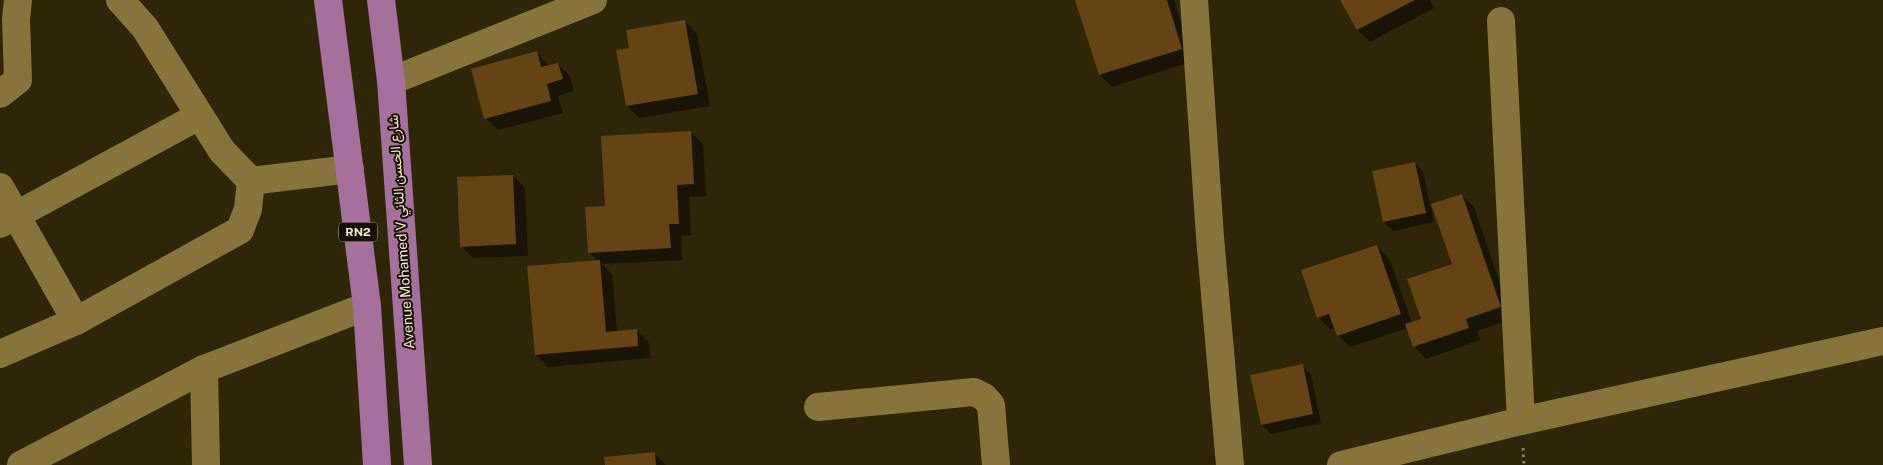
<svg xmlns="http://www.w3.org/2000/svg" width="1883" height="465" viewBox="0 0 1883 465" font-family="'Public Sans',Vazirmatn,sans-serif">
	<rect width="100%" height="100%" fill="#2f2607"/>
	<!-- shadow -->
	<g fill="#0007">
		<path d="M1081,0H1174L1193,61L1112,87L1100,75Z"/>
		<path d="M1342,0H1430L1434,8L1370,42L1358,30Z"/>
		<path d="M685,21L697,34L710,106L639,118L627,106L617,51L630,49Z"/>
		<path d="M536,52L549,66L558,64L570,76L574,91L558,96L563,113L498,130L486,118Z"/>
		<path d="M691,132L703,144L706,196L689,197L691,235L681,236L682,260L602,264L612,274L617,332L636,330L649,342L650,358L548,367L536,354L598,262L589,252L607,207Z"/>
		<path d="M1415,163L1423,172L1434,222L1393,231L1384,222Z"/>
		<path d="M513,176L525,188L528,256L473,258L461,246Z"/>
		<path d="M1461,195L1474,207L1512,319L1477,331L1480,340L1426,359L1414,346L1408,328L1350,347L1338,335L1336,328L1330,329L1318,317L1377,246L1389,258L1412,323L1422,320L1453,265Z"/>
		<path d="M1302,366L1311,375L1321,423L1271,434L1262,425L1251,376Z"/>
		<path d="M654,453L666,465H606Z"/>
	</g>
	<!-- building -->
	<g fill="#654312">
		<path d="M1075,0H1167L1182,49L1099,75Z"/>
		<path d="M1340,0H1415L1357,30Z"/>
		<path d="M685,20L698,94L626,106L616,50L629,48L626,30Z"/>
		<path d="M537,51L541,67L558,63L563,79L547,84L551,101L484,119L471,69Z"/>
		<path d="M691,131L694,184L677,185L679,224H669L671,248L588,253L585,207L605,206L601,136Z"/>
		<path d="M1415,162L1426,213L1383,222L1372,171Z"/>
		<path d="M513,175L516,244L460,247L457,177Z"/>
		<path d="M1462,194L1501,307L1466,319L1469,328L1413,347L1405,324L1421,319L1407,279L1452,264L1431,204Z"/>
		<path d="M1377,245L1401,314L1337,336L1329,314L1317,318L1301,270Z"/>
		<path d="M600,260L606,332L637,329L638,346L535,355L527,266Z"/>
		<path d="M1303,364L1313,414L1261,425L1250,375Z"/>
		<path d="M655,452L656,465H605L604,457Z"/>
	</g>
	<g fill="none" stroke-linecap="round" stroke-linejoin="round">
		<!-- path -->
		<path stroke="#8b8264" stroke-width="3" stroke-dasharray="2.5 4" stroke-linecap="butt" d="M1523,448L1524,465"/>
		<!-- minor -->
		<g stroke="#86743b" stroke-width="28">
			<path d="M120,0L145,28L222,151L251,181"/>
			<path d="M1194,0L1210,237L1230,465"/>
			<path d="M1501,21L1521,421"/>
			<path d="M391,81L593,0"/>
			<path d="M0,94L18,80L16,19L18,0"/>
			<path d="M0,187L76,321"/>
			<path d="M0,224L199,116"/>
			<path d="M0,354L76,321L240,230L248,209L251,181L350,169"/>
			<path d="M204,369L206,465"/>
			<path d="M818,407L974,392L984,397L991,405L996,465"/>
			<path d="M21,465L204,369L367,306"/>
			<path d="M1341,465L1521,421L1883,341"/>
		</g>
		<!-- highway -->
		<g stroke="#a56f9e" stroke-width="28">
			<path d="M328,0L367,306L377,465"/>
			<path d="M381,0L391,81L418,465"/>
		</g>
	</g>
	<g text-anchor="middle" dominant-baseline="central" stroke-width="4" stroke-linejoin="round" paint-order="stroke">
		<!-- shield labels -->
		<rect fill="#160f00" stroke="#b2aa91" stroke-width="1" x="339" y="222.5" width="38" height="19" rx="4"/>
		<g font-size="12" font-weight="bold" fill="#f5eccf">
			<text x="358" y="232">RN2</text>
		</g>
		<!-- street labels -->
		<g font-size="14" fill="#f5eccf" stroke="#160f00">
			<text transform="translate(401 232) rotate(-94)">Avenue Mohamed V شارع الحسن الثاني</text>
		</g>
	</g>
</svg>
